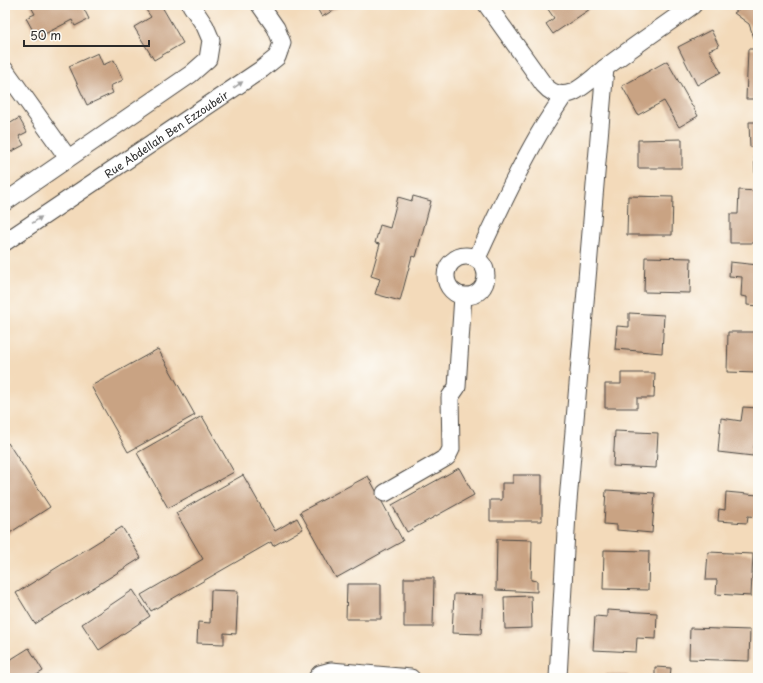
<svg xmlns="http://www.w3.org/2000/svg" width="763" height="683" viewBox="0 0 763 683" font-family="'Playpen Sans',sans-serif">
	<rect width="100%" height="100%" fill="#fdfcf7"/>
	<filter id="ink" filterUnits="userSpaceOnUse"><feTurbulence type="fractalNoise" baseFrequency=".025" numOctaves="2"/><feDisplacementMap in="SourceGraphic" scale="8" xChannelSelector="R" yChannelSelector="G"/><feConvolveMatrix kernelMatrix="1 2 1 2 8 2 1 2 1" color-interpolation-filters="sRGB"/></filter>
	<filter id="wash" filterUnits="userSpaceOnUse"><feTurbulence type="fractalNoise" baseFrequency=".012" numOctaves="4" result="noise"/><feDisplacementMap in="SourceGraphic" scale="16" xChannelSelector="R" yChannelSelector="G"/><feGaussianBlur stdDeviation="0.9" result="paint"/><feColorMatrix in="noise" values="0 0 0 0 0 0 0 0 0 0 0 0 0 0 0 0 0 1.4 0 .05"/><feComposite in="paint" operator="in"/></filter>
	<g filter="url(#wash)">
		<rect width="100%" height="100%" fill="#f3daba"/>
		<g id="blocks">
			<!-- building -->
			<g fill="#c9a383">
				<path d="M30,5H82L89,19L75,26L72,20L37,38L26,18L35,14Z"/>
				<path d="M155,5H161L183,43L154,60L134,27L151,17L146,10Z"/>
				<path d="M315,5H342L322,17Z"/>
				<path d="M545,5H596L553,34L546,24L554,18Z"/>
				<path d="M745,5H758V38H754L749,24L734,13Z"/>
				<path d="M711,30L719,46L709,50L721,72L697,85L678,47Z"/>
				<path d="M748,49H758V99H746Z"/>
				<path d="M98,53L103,65L114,60L123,80L110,86L113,93L87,105L69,66Z"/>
				<path d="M667,61L698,116L679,127L664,101L638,115L622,86Z"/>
				<path d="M5,118L9,124L19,118L27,132L19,136L24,145L7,154L5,150Z"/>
				<path d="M749,122H758V147H750Z"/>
				<path d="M682,139V168H638V140Z"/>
				<path d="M758,148V173H755L754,149Z"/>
				<path d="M739,190L758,191V243H730V214H738Z"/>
				<path d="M413,196L431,201L416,257L412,256L400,301L375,294L380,279L371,276L380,244L375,243L380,225L390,228L398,197L412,201Z"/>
				<path d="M628,196L673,197L672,235H627Z"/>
				<path d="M645,257L691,258L690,293L644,292Z"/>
				<path d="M730,262L758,265V306L747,305V297L741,296L742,277L729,276Z"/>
				<path d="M629,313L664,315L662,353L615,349L617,326L629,327Z"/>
				<path d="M728,332H758V373L727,372Z"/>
				<path d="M158,349L195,415L128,452L91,386Z"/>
				<path d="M621,373H655L654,398H637V408H605V384H621Z"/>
				<path d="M743,407L758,408V440H755L753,456L718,452L721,418L741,421Z"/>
				<path d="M202,416L234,472L168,508L137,453Z"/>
				<path d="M615,431L658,433L656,468L613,466Z"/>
				<path d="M8,443L50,507L5,536V445Z"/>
				<path d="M459,468L474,495L407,532L392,505Z"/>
				<path d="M243,475L275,531L297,518L303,529L273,546L271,542L151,611L141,595L203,559L176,513Z"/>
				<path d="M513,475H542V521H490V500H502V483H513Z"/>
				<path d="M368,476L403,541L336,578L300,512Z"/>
				<path d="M606,490L655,493L652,533L617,530V525L604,524Z"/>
				<path d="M726,492L758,495V517L748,516L747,523L718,521L719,509L725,510Z"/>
				<path d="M122,527L141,558L35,624L16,593Z"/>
				<path d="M497,539L532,540L531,580L537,581V592L496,590Z"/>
				<path d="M604,550L649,551L648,590L603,589Z"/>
				<path d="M708,552L753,554L751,596L716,594L717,580H706Z"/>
				<path d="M404,578H434L433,627H404Z"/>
				<path d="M347,584H381V619H346Z"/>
				<path d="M133,590L150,616L99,650L82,624Z"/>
				<path d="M211,590L238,591L236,634L224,633V644L197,643L198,622L210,623Z"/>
				<path d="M454,594L483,595L481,634L452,633Z"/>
				<path d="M531,596L532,628L505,629L504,597Z"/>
				<path d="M607,610L657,613L656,639L637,638L636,652L593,650L595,616L607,617Z"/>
				<path d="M690,628L750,630L749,661L689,659Z"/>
				<path d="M29,648L43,671L32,678H5V663Z"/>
				<path d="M655,667L671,668L670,678H655Z"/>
				<path d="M606,674L628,675V678H606Z"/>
			</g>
		</g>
	</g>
	<g filter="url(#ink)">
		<use href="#blocks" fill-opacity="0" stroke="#494540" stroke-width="1"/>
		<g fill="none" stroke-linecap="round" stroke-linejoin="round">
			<defs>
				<g id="minor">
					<path d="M487,5L544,85C551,93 560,97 571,93C580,90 597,75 605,68C634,46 664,26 693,5"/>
					<path d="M5,70L68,158"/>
					<path d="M5,202L191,74L208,59L211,40L205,26L191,5"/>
					<path id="s1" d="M5,242L262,69L277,57L282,43L276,28L260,5"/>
					<circle cx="466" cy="276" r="20"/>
					<path d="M477,258C496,216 516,174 539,134C547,120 556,108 564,95"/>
					<path d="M385,493L437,463L447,457L451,449L450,397L457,387L463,296"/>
					<path d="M317,678L320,674L331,671L411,678"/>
					<path d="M558,678L567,513L605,68"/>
				</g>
			</defs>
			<!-- minor casing -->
			<use href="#minor" stroke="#494540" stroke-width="19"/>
			<!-- minor -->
			<use href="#minor" stroke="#fff" stroke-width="17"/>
		</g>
		<!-- one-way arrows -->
		<defs><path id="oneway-solid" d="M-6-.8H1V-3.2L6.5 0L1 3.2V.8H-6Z"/></defs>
		<g fill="#a0a0a0">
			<use href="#oneway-solid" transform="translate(238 85) rotate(-34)"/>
			<use href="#oneway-solid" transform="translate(37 220) rotate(-34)"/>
		</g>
	</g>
	<g text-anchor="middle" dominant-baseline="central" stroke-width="3" stroke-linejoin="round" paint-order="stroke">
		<!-- street labels -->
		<g font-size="11" fill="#2b2b2b" stroke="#fdfcf7">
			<text stroke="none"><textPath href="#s1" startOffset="194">Rue Abdellah Ben Ezzoubeir</textPath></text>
		</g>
	</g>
	<!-- margin -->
	<rect width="763" height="683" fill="none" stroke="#fdfcf7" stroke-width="20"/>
	<!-- scale -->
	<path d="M24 40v6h125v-6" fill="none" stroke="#2b2b2b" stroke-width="2"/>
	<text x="30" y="40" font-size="12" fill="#2b2b2b" stroke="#fdfcf7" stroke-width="3" paint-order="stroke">50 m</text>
</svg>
